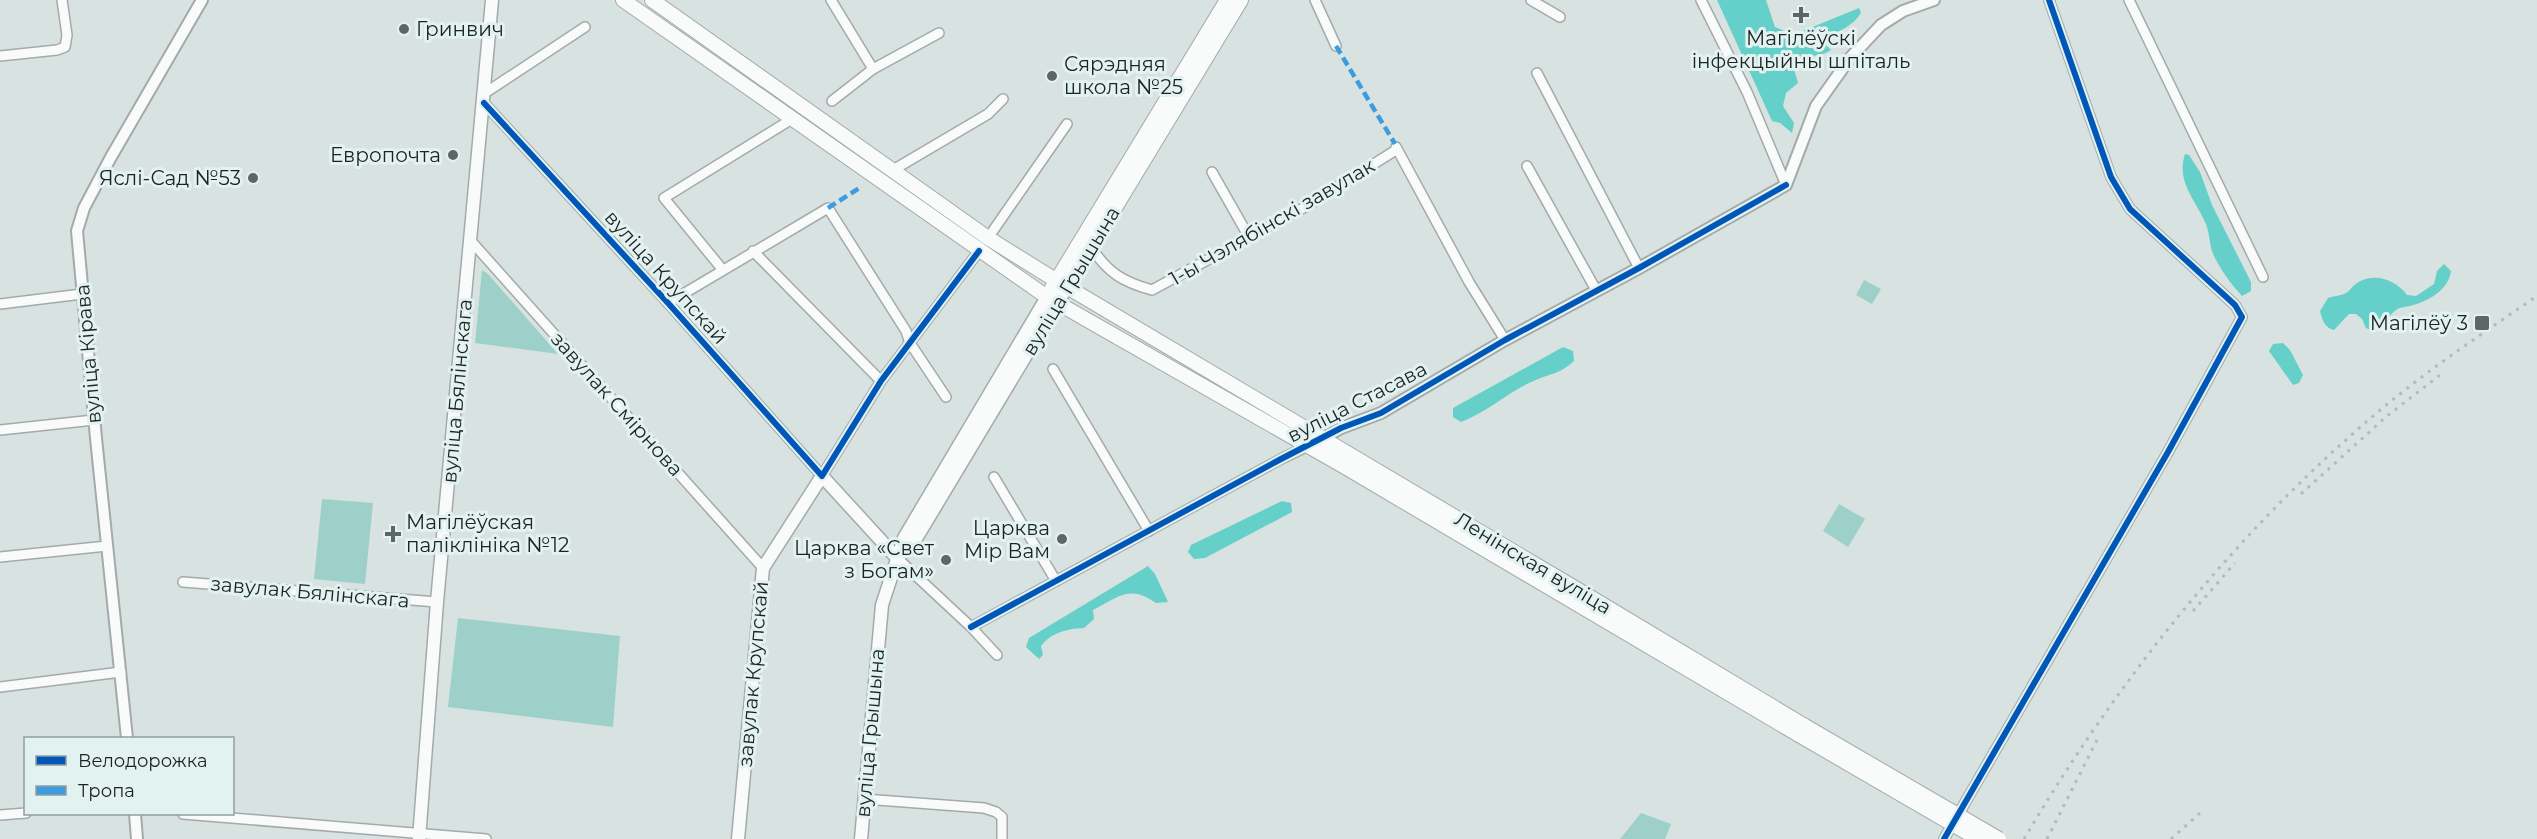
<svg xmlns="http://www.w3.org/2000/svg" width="2537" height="839" viewBox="0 0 2537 839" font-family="Montserrat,sans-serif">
	<rect width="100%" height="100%" fill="#d8e2e0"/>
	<!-- green -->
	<g fill="#9ed0ca">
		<path d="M482,270L488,274L558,354L475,343Z"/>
		<path d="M1864,280L1881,289L1872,304L1856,295Z"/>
		<path d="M322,499L373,503L365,584L314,579Z"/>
		<path d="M1839,504L1865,519L1848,547L1823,531Z"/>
		<path d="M458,618L620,636L613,727L448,707Z"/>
		<path d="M1641,813L1671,824L1665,839H1620Z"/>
	</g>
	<!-- forest -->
	<g fill="#65d0c9">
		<path d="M1717,0H1766L1775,27L1793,35L1859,8L1861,12C1856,24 1837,34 1824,36V43L1831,50C1818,59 1804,54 1791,59L1798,83L1786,93L1783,106L1794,123L1792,133L1780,123L1772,121Z"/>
		<path d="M2185,154L2189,155L2200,172L2212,205L2251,282V291L2242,296C2231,284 2220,269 2213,254C2209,244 2210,232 2205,222C2195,199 2176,182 2185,154Z"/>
		<path d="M2444,264L2451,271C2448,291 2428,301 2410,306C2405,307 2400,307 2396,310C2387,317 2383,327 2371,330L2366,328L2362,319L2356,314H2349L2334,330C2325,328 2322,320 2320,311L2328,298C2333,296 2341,296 2346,293C2350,291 2353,285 2357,283C2373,272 2396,279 2407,295L2416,296L2434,284L2437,271Z"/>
		<path d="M2283,343L2290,350L2303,375L2299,383L2293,385L2269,351L2273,344Z"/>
		<path d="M1563,347L1573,351L1574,361C1558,375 1554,372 1536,380C1510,390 1488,412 1461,422L1453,417V408Z"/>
		<path d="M1282,501L1291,503L1292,512L1205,558L1194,559L1188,552L1191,545Z"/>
		<path d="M1148,566L1155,574L1168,602L1156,603C1130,584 1118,597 1093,610L1094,619L1084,628C1067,629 1052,632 1041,646L1043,655L1039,659L1026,647L1029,638Z"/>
	</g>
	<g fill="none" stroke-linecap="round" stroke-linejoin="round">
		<defs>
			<g id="minor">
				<path d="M831,0L873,69"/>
				<path d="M1315,0L1336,46"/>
				<path d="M1531,0L1560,17"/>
				<path d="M1701,0L1747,92L1786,185"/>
				<path d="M2129,0L2263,277"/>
				<path d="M0,56L57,50L65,47L67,35L62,0"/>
				<path d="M1537,73L1639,268"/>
				<path d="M485,93L585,27"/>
				<path d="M832,101L873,69L939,33"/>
				<path d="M484,103L668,303L822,476L881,381L979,251"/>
				<path d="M1396,147L1469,282L1505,340"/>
				<path d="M1527,166L1596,290"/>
				<path d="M893,170L988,114L1003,99"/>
				<path d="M1212,172L1249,237"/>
				<path d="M988,238L1067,124"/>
				<path d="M471,241L763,568"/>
				<path d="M1091,247C1108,273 1123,282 1152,290L1305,207L1396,150"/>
				<path d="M753,251L881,381"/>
				<path d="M722,269L664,198L792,119"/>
				<path d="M668,303L828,208L906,331L910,343L946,397"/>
				<path d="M0,304L82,294"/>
				<path d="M1053,369L1149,531"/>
				<path d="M0,430L94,420"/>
				<path d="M994,477L1056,581"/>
				<path d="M0,557L107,546"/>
				<path d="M897,558L971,627L997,655"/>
				<path d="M183,582L437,602"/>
				<path d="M971,627L1281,459L1310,445"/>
				<path d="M0,687L121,672"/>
				<path d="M864,799L984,808L996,812L1002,817V839"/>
				<path d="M183,814L486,839"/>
				<path d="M0,815L26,813"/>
				<path d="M1944,839L2168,452L2242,317L2235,305L2130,209L2111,177L2049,0"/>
			</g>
			<g id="tertiary">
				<path d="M1322,439L1341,428L1381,413L1505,340L1639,268L1786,185L1816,106L1850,58L1881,25L1903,11L1934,0"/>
				<path d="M127,738L96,438L77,231L84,208L111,157L202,0"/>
				<path d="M135,814L137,839"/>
			</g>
			<g id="secondary">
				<path d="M898,557L914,542L1067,287"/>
				<path d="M419,839L437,602L492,0"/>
				<path d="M738,839L763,568L822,476L897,558"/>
				<path d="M861,839L882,605L904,538L1047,297"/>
			</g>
			<g id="primary">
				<path d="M623,0L1047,297L1345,467L1799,735"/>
				<path d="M652,0L988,238L1057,281L1580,591L1805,726"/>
				<path d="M1067,287L1241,0"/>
				<path d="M1052,288L1227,0"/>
			</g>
		</defs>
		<!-- minor casing -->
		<use href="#minor" stroke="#a4aaaa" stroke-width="12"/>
		<!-- tertiary casing -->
		<use href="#tertiary" stroke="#a4aaaa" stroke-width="14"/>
		<!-- secondary casing -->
		<use href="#secondary" stroke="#a4aaaa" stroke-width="15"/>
		<!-- primary casing -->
		<use href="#primary" stroke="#a4aaaa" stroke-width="16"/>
		<!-- minor -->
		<use href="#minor" stroke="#f9fbfa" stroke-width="9"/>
		<!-- tertiary -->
		<use href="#tertiary" stroke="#f9fbfa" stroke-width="10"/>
		<!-- secondary -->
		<use href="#secondary" stroke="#f9fbfa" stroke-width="12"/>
		<!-- primary -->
		<use href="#primary" stroke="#f9fbfa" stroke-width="14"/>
		<!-- rail -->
		<g stroke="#b6b9b8" stroke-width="3" stroke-dasharray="3 6" stroke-linecap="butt">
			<path d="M2301,494L2387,416L2440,375"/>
			<path d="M2193,611L2235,563"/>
			<path d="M2024,839C2119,678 2236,532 2379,411C2429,369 2483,333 2537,296"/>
			<path d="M2047,839L2097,740"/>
			<path d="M2171,839L2200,813"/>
		</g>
		<defs>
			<g id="primary-bridge">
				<path d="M1805,726L1999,839"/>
				<path d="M1799,735L1978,839"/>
			</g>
		</defs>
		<!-- primary-bridge casing -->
		<use href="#primary-bridge" stroke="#a4aaaa" stroke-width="16" stroke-linecap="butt"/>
		<!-- primary-bridge -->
		<use href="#primary-bridge" stroke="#f9fbfa" stroke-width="14"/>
		<!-- quiet -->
		<g stroke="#3c9ce0" stroke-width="4.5" stroke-dasharray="9 4.5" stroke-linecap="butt">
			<path d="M1336,46L1395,144"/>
			<path d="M828,208L861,187"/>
		</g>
		<defs>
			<g id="cycleway">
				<path d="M484,103L668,303L822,476L881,381L979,251"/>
				<path d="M971,627L1281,459L1341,428L1381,413L1505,340L1639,268L1786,185"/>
				<path d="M1944,839L2168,452L2242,317L2235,305L2130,209L2111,177L2049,0"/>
			</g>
		</defs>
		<!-- cycleway casing -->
		<use href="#cycleway" stroke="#e2f2f0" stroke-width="10"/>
		<!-- cycleway -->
		<use href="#cycleway" stroke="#0057b8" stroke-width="6"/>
	</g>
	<!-- markers -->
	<g fill="#5e6664" stroke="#e2f2f0" stroke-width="2">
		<path d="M1798 6h6v6h6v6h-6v6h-6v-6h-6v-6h6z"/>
		<circle cx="404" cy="29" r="6"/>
		<circle cx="1052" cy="76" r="6"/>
		<circle cx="453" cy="155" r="6"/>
		<circle cx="253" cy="178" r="6"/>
		<rect x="2474" y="315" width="16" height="16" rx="3"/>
		<path d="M390 525h6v6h6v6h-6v6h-6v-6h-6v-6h6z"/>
		<circle cx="1062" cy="539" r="6"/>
		<circle cx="946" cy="560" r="6"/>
	</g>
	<g text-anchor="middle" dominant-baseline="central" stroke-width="6" stroke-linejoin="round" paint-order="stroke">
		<!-- poi labels -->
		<g font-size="20" fill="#1d2322" stroke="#e2f2f0" text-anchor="end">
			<text x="416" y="29" text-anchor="start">Гринвич</text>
			<text x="1801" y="38" text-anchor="middle">Магілёўскі<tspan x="1801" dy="23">інфекцыйны шпіталь</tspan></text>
			<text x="1064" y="64" text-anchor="start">Сярэдняя<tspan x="1064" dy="23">школа №25</tspan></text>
			<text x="441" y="155">Европочта</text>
			<text x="241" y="178">Яслі-Сад №53</text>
			<text x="2468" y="323">Магілёў 3</text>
			<text x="406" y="522" text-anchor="start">Магілёўская<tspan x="406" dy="23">паліклініка №12</tspan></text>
			<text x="1050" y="528">Царква<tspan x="1050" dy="23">Мір Вам</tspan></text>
			<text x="934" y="548">Царква «Свет<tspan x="934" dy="23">з Богам»</tspan></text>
		</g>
		<!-- street labels -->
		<g font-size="20" fill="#1d2322" stroke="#e2f2f0">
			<text transform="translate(1272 222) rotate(-30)">1-ы Чэлябінскі завулак</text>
			<text transform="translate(666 277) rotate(48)">вуліца Крупскай</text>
			<text transform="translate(1071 281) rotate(-59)">вуліца Грышына</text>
			<text transform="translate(88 354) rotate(-95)">вуліца Кірава</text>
			<text transform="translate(457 391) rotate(-85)">вуліца Бялінскага</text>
			<text transform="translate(1357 402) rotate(-27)">вуліца Стасава</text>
			<text transform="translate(617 404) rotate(48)">завулак Смірнова</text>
			<text transform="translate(1533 563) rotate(31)">Ленінская вуліца</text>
			<text transform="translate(310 592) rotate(5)">завулак Бялінскага</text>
			<text transform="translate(753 674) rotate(-85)">завулак Крупскай</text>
			<text transform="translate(870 733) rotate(-85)">вуліца Грышына</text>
		</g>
	</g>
	<!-- legend -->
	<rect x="24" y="737" width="210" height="78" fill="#e2f2f0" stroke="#939f9e" stroke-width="1.5"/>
	<rect x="36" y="756" width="30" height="9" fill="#0057b8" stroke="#939f9e" stroke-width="1.5"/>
	<text x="78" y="767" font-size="18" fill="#1d2322">Велодорожка</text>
	<rect x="36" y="786" width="30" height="9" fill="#3c9ce0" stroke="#939f9e" stroke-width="1.5"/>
	<text x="78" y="797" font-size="18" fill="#1d2322">Тропа</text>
</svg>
